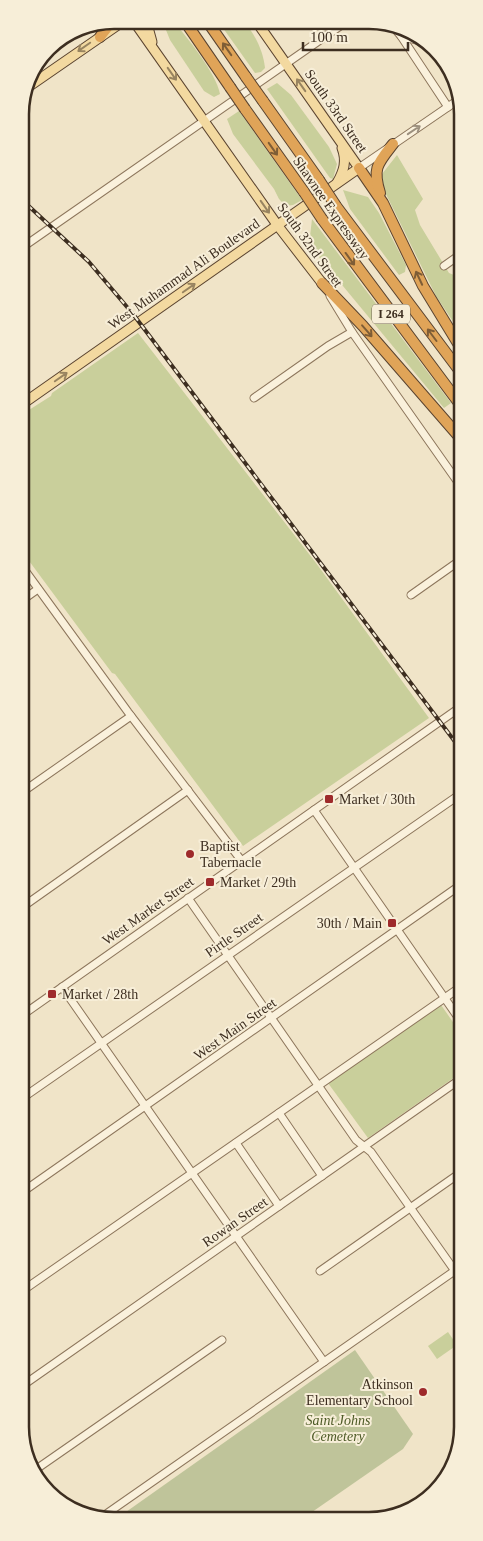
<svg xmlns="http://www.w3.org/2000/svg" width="483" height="1541" viewBox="0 0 483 1541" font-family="Georgia,serif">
	<rect width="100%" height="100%" fill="#f0e4c8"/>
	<!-- green -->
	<g fill="#c9cf9b">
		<path d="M162,20H172C187,37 216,73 220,94L214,97L204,91L170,40Z"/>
		<path d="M218,21H244C255,35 263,50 265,68L261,72L255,73Z"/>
		<path d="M277,83L291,95L329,147L337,164L333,179L330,178L267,89Z"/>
		<path d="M239,111L302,200L293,205L286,206L279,199L274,189L233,134L227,119Z"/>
		<path d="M397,155L423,199L415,210L420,225L449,273L454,275L461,286L462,335L436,296L382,186V174Z"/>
		<path d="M343,190L368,197L379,213L406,265L405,272L399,275L350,209Z"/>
		<path d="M312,219L451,403L444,408L309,245Z"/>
		<path d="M138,333L316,563L429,718L243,846L115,674L112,673L21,550V415L51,396L52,393Z"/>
		<path d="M441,1005L462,1035V1072L368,1138L328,1083Z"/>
		<path d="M448,1332L457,1345L437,1359L428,1346Z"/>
	</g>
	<!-- cemetery -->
	<path fill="#bfc49a" d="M355,1350L413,1434L403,1449L302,1519H116Z"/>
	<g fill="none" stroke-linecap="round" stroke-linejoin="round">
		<defs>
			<g id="minor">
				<path d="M390,23L401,36L427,43"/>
				<path d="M401,36L448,107"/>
				<path d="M359,168L461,98"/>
				<path d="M20,249L346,22"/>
				<path d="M444,266L461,254"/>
				<path d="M330,296L352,332L462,488"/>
				<path d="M254,398L328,346L352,332"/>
				<path d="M21,565L128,712L241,860"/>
				<path d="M411,595L462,559"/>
				<path d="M21,601L38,589"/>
				<path d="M21,793L131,716"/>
				<path d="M314,810L462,1023"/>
				<path d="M188,898L356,1140L371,1152L455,1271"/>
				<path d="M21,908L188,790"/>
				<path d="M62,987L324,1362"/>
				<path d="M21,1016L462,706"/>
				<path d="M21,1099L462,793"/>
				<path d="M279,1113L322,1176"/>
				<path d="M236,1143L279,1206"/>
				<path d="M21,1193L462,884"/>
				<path d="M320,1271L463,1171"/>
				<path d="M22,1291L462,986"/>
				<path d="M22,1386L462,1078"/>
				<path d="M35,1470L222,1340"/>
				<path d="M99,1519L463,1265"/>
			</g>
			<g id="major">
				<path d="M133,20L278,226L322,283"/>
				<path d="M146,20L152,42"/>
				<path d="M31,85L125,20"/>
				<path d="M337,183C344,171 347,161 342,148"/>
				<path d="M21,405L359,168L256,21"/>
			</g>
			<g id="highway">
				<path d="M184,20L230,87"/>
				<path d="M207,21L246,77"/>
				<path d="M100,37L113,20"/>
				<path d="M263,101L319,180"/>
				<path d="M245,109L304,192"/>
				<path d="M359,168L383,203L423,286L462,350"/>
				<path d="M380,193C372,168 378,163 393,144"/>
				<path d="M336,206L462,374"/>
				<path d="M322,219L462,407"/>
				<path d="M322,283L363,326L462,440"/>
			</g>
		</defs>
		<!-- minor casing -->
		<use href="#minor" stroke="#8d765c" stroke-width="9"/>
		<!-- major casing -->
		<use href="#major" stroke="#5b4430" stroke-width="11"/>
		<!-- highway casing -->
		<use href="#highway" stroke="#5b4430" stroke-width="12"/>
		<!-- minor -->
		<use href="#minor" stroke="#faf1dc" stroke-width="7"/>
		<!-- major -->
		<use href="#major" stroke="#f3d9a0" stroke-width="9"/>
		<!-- highway -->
		<use href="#highway" stroke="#e0a458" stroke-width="10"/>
		<defs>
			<path id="rail" d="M20,198L89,262L133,314L462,751"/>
		</defs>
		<!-- rail casing -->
		<use href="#rail" stroke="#3d2e20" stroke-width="4"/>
		<!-- rail -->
		<use href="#rail" stroke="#f7eed8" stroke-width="2" stroke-dasharray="5.5" stroke-linecap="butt"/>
		<defs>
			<g id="highway-bridge">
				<path d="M246,77L263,101"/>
				<path d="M230,87L245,109"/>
				<path d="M319,180L336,206"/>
				<path d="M304,192L322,219"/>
			</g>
		</defs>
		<!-- highway-bridge casing -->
		<use href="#highway-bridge" stroke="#5b4430" stroke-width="12" stroke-linecap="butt"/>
		<!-- highway-bridge -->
		<use href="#highway-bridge" stroke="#e0a458" stroke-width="10"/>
	</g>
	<!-- one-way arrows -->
	<defs><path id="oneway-shaft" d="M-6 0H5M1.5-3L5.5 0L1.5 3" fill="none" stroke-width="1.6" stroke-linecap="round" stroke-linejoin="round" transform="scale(1.25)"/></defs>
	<g stroke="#988460">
		<use href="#oneway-shaft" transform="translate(84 47) rotate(145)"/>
		<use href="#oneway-shaft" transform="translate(172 74) rotate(55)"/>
		<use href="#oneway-shaft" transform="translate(301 85) rotate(-125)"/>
		<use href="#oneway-shaft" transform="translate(265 207) rotate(55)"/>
		<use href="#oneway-shaft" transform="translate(189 288) rotate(-35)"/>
		<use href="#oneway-shaft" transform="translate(61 377) rotate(-35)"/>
	</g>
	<g stroke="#7e5d36">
		<use href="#oneway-shaft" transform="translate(227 49) rotate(-125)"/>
		<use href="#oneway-shaft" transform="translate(273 149) rotate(55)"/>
		<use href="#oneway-shaft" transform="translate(350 259) rotate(54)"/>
		<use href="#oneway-shaft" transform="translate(419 278) rotate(-115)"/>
		<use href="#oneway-shaft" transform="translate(367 331) rotate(49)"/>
		<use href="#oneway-shaft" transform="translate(432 335) rotate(-127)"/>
	</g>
	<use stroke="#9c907e" href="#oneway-shaft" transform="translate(414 130) rotate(-34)"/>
	<!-- markers -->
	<g fill="#9e2a2b" stroke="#f7eed8" stroke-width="2">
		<rect x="324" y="794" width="10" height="10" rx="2.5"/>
		<circle cx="190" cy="854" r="5"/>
		<rect x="205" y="877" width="10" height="10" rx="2.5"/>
		<rect x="387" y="918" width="10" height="10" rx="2.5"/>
		<rect x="47" y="989" width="10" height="10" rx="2.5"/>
		<circle cx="423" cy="1392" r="5"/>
	</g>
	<g text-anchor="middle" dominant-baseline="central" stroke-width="4" stroke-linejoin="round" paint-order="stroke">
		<!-- shield labels -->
		<rect fill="#f7eed8" stroke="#756857" stroke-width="1" x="372" y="304.5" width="38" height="19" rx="4"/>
		<g font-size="12" font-weight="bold" fill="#3d2e20">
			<text x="391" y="314">I 264</text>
		</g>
		<!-- street labels -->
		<g font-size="14" fill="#3d2e20" stroke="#f7eed8">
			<text transform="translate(336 111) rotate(55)">South 33rd Street</text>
			<text transform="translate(331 208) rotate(55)">Shawnee Expressway</text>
			<text transform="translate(310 245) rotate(54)">South 32nd Street</text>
			<text transform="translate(184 274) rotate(-35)">West Muhammad Ali Boulevard</text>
			<text transform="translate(148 911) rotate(-35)">West Market Street</text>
			<text transform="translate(234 935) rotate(-35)">Pirtle Street</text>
			<text transform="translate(235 1029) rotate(-35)">West Main Street</text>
			<text transform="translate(235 1222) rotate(-35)">Rowan Street</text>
		</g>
		<!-- poi labels -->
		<g font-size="14" fill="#3d2e20" stroke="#f7eed8" text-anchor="start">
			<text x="339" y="799">Market / 30th</text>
			<text x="200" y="846">Baptist<tspan x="200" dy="16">Tabernacle</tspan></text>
			<text x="220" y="882">Market / 29th</text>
			<text x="382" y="923" text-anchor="end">30th / Main</text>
			<text x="62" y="994">Market / 28th</text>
			<text x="413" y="1384" text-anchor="end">Atkinson<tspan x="413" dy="16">Elementary School</tspan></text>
		</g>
		<!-- park labels -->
		<g font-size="14" font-style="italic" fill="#4d5a26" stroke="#f7eed8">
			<text x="338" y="1420">Saint Johns<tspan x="338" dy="16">Cemetery</tspan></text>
		</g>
	</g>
	<!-- crop -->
	<path d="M0 0H483V1541H0ZM114 29H369A85 85 0 0 1 454 114V1427A85 85 0 0 1 369 1512H114A85 85 0 0 1 29 1427V114A85 85 0 0 1 114 29Z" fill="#f7eed8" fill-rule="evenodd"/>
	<path fill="none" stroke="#3d2e20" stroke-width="2.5" d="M114 29H369A85 85 0 0 1 454 114V1427A85 85 0 0 1 369 1512H114A85 85 0 0 1 29 1427V114A85 85 0 0 1 114 29Z"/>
	<!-- scale -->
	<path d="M303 42v8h105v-8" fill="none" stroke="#3d2e20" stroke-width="2.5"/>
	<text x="310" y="42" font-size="15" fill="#3d2e20" stroke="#f7eed8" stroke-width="4" paint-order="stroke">100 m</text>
</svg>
